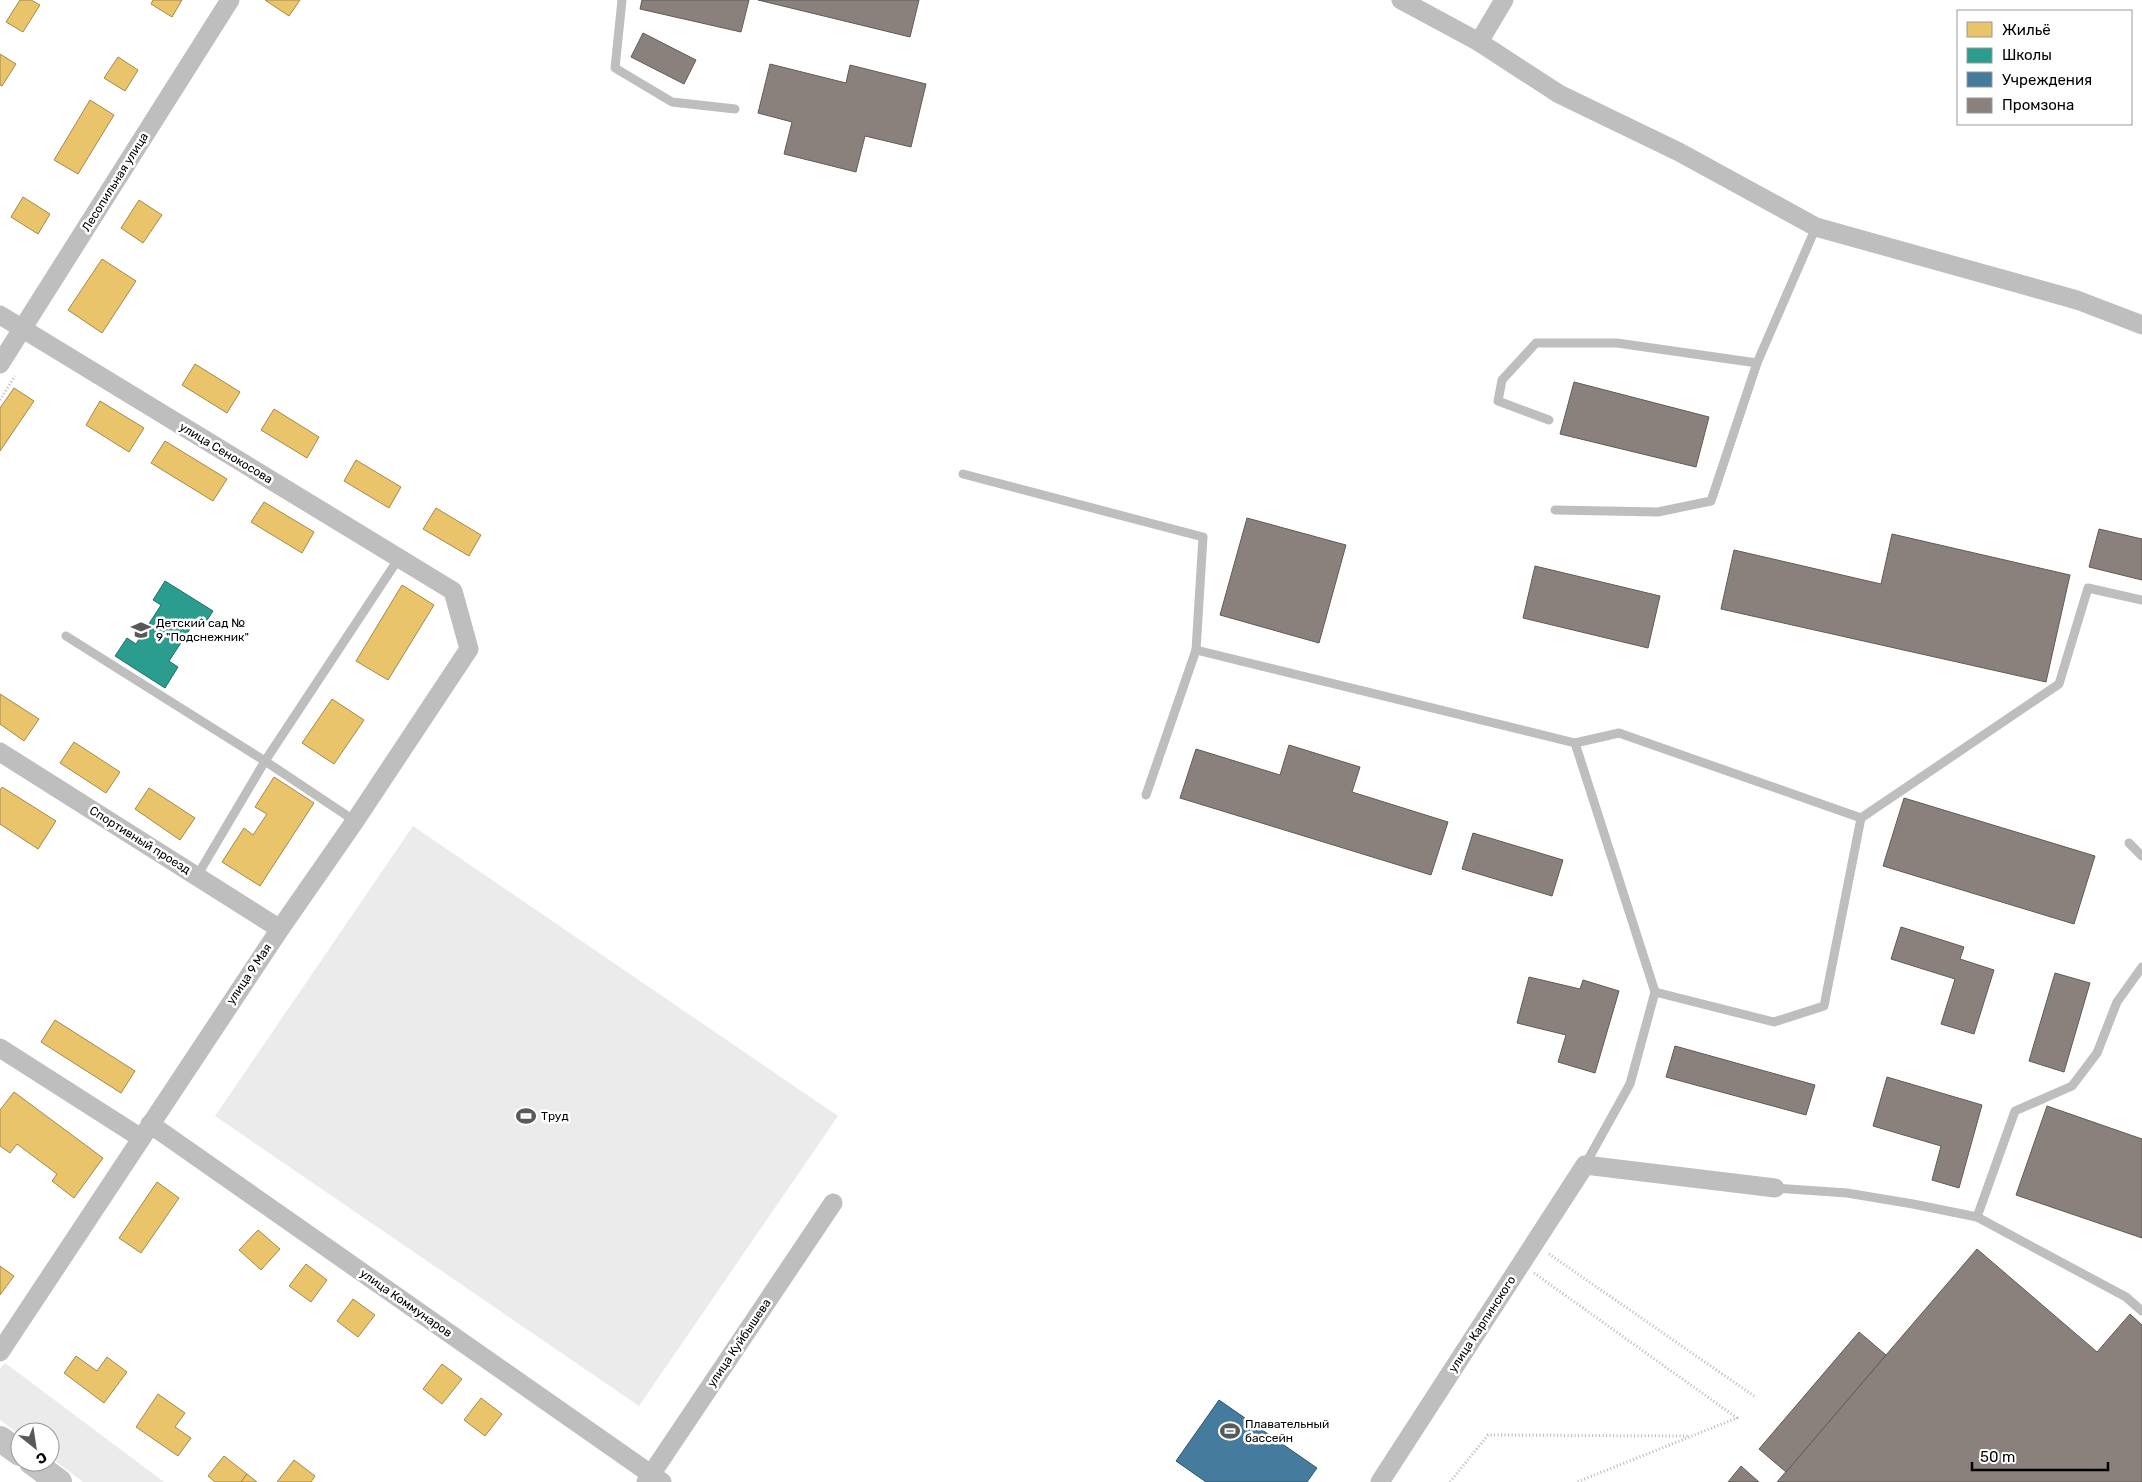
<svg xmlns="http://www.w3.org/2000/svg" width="2142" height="1482" viewBox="0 0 2142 1482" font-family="Rubik,sans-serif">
	<rect width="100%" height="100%" fill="#fff"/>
	<!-- green -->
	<g fill="#ebebeb">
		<path d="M413,826L838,1116L639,1406L215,1116Z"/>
		<path d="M5,1363L164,1482H83L50,1457V1432H20V1435L0,1420V1369Z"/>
	</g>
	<!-- homes -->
	<g fill="#e9c46a" stroke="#a3894a">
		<path d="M20,0H31L40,5L23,32L6,22Z"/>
		<path d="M153,0H182L172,17L151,4Z"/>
		<path d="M265,0H300L289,16Z"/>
		<path d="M0,54L16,64L2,86L0,85Z"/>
		<path d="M118,57L138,70L125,91L104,78Z"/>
		<path d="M90,100L114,115L78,174L54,160Z"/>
		<path d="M23,197L50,214L38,234L11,217Z"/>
		<path d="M139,200L162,215L143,243L121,228Z"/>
		<path d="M102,259L136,281L102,333L68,310Z"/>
		<path d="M195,364L240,392L227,413L182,385Z"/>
		<path d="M14,388L34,401L0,451V408Z"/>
		<path d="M100,401L144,428L129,452L86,425Z"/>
		<path d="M274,409L319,437L307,458L261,430Z"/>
		<path d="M165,441L227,479L213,501L151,463Z"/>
		<path d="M356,460L401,487L389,508L344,481Z"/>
		<path d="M264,502L314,532L302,553L251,522Z"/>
		<path d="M436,508L481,535L469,556L423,529Z"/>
		<path d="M402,585L434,605L388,680L356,661Z"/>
		<path d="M0,694L39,719L24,741L0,724Z"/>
		<path d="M332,699L364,720L334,764L302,743Z"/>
		<path d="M74,742L120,772L106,793L60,763Z"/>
		<path d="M274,777L314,803L260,886L222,862L244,828L253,835L267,814L255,807Z"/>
		<path d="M2,787L56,821L38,849L0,824V790Z"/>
		<path d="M149,788L195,818L180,840L135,809Z"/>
		<path d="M55,1020L135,1071L121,1093L41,1042Z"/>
		<path d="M14,1092L103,1158L74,1198L52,1181L57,1174L17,1144L10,1153L0,1146V1110Z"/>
		<path d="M157,1182L179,1198L141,1253L119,1238Z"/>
		<path d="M258,1230L280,1249L261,1270L239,1250Z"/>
		<path d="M306,1264L327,1280L311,1302L289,1286Z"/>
		<path d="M0,1266L14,1276L0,1295Z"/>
		<path d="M353,1299L375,1315L358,1337L337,1321Z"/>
		<path d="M76,1356L97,1371L107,1357L127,1372L104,1403L64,1373Z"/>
		<path d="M442,1364L462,1379L442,1404L423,1389Z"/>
		<path d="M158,1394L185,1413L175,1427L191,1438L178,1456L136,1427Z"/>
		<path d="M481,1398L502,1414L485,1436L464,1420Z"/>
		<path d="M224,1456L247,1474L241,1482H215L208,1476Z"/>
		<path d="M294,1460L315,1476L311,1482H277Z"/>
		<path d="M247,1474L257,1482H241Z"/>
	</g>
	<!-- schools -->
	<path fill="#2a9d8f" stroke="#1d6e64" d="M165,581L213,611L202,628L194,623L169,661L178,667L165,688L115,656L127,638L136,644L161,605L153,600Z"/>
	<!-- public -->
	<path fill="#457b9d" stroke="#30566e" d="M1219,1400L1317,1468L1307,1482H1206L1176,1461Z"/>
	<!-- industry -->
	<g fill="#8a817c" stroke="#615a57">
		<path d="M642,0H749L741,32L640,9Z"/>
		<path d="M758,0H919L910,37Z"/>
		<path d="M643,33L696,60L684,84L631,57Z"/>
		<path d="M770,64L846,83L850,65L926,84L911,147L865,136L856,172L784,154L792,122L758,113Z"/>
		<path d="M1574,382L1709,417L1696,467L1560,434Z"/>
		<path d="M1247,518L1346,545L1319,643L1220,615Z"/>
		<path d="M2099,529L2142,539V580L2089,567Z"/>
		<path d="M1892,534L2070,575L2046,682L1721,609L1734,550L1881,584Z"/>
		<path d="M1535,566L1660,596L1648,648L1523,618Z"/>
		<path d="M1289,745L1360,767L1352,792L1448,822L1431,875L1180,798L1196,749L1280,775Z"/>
		<path d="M1904,798L2095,856L2074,924L1883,866Z"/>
		<path d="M1473,833L1563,860L1552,896L1462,869Z"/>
		<path d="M1901,927L1964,947L1960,959L1994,970L1974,1034L1941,1024L1955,979L1891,959Z"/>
		<path d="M2055,973L2090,983L2064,1072L2029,1061Z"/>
		<path d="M1529,977L1580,989L1583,980L1619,991L1595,1073L1558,1062L1566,1035L1517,1023Z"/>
		<path d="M1675,1046L1815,1085L1806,1115L1666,1077Z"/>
		<path d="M1887,1077L1982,1105L1959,1188L1932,1180L1941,1146L1873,1126Z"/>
		<path d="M2047,1106L2142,1139V1238L2016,1195Z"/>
		<path d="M1977,1249L2097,1352L2130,1314L2142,1325V1482H1777Z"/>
		<path d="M1859,1332L1886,1355L1786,1472L1759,1449Z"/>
		<path d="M1741,1466L1759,1482H1728Z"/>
	</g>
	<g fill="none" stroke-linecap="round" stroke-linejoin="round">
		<!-- path -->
		<g stroke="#b9b9b9" stroke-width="3" stroke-dasharray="1 2.5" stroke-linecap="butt">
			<path d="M0,400L15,376"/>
			<path d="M1549,1254L1754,1396"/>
			<path d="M1534,1273L1737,1418L1577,1482"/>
			<path d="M1450,1482L1488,1435L1690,1436"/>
		</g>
		<!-- lane -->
		<g stroke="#bebebe" stroke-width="9">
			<path d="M622,0L615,68L672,102L735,109"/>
			<path d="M1549,420L1498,401L1502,380L1536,343H1617L1757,363"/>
			<path d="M963,474L1203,537L1196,650"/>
			<path d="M1555,510L1658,512L1711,501L1757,363L1816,227"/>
			<path d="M66,636L265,761L355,821"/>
			<path d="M1575,743L1619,733L1861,818L2059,684L2088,588L2142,600"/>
			<path d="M1146,795L1196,650L1575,743L1655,992L1630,1084L1585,1165"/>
			<path d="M2129,843L2142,856"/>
			<path d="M197,876L265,761L399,558"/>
			<path d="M1655,992L1774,1022L1824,1006L1861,818"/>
			<path d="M1775,1188L1847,1193L1913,1204L1977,1217L2126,1297L2142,1311"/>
			<path d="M1977,1217L2015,1111L2072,1086L2097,1053L2117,1002L2142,967"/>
		</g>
		<!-- street -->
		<g stroke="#bebebe" stroke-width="19">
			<path d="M1401,0L1479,42L1559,94L1679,152L1816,227L2077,300L2142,325"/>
			<path d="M1479,42L1504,0"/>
			<path d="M0,315L453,591L469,649L355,821L280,929L0,1352"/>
			<path d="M0,364L230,0"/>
			<path d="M0,752L280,929"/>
			<path d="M0,1048L141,1138"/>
			<path d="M150,1124L662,1482"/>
			<path d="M646,1482L833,1203"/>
			<path d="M1380,1482L1585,1165L1775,1188"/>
		</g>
		<!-- secondary -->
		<g stroke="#c2c2c2" stroke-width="26">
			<path d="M0,1439L20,1453"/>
			<path d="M32,1462L59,1482"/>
		</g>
	</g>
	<!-- icons -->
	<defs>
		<symbol id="school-bare" viewBox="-9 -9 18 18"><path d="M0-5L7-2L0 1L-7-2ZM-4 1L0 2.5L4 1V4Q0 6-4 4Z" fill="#595959" stroke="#fff" stroke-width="2.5" paint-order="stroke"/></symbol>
		<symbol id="stadium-bare" viewBox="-9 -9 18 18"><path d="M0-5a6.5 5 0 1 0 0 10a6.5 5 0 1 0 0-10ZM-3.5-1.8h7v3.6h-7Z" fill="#595959" stroke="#fff" stroke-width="2.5" paint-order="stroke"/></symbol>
	</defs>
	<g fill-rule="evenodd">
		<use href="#school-bare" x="127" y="616" width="28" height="28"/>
		<use href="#stadium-bare" x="512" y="1102" width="28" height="28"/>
		<use href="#stadium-bare" x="1216" y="1417" width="28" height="28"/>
	</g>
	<g text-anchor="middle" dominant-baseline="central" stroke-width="5" stroke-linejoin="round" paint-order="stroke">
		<!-- street labels -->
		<g font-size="12" fill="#000" stroke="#fff">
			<text transform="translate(115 182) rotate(-58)">Лесопильная улица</text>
			<text transform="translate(226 453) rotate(31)">улица Сенокосова</text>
			<text transform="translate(140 840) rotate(32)">Спортивный проезд</text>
			<text transform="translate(249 974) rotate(-56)">улица 9 Мая</text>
			<text transform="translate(406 1303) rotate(35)">улица Коммунаров</text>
			<text transform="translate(1482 1324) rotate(-57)">улица Карпинского</text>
			<text transform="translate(739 1343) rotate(-56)">улица Куйбышева</text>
		</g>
		<!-- poi labels -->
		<g font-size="12" fill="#000" stroke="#fff" text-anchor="start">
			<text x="156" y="623">Детский сад №<tspan x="156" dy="14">9 "Подснежник"</tspan></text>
			<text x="541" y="1116">Труд</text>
			<text x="1245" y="1424">Плавательный<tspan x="1245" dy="14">бассейн</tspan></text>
		</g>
	</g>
	<!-- legend -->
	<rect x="1957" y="10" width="175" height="115" fill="#ffffff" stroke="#999999"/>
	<rect x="1967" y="22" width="25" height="15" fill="#e9c46a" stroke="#999999"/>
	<text x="2002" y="35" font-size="15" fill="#000000">Жильё</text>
	<rect x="1967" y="48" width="25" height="15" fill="#2a9d8f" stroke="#999999"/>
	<text x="2002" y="60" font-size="15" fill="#000000">Школы</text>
	<rect x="1967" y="72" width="25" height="15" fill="#457b9d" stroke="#999999"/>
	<text x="2002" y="85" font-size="15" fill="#000000">Учреждения</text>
	<rect x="1967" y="98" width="25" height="15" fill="#8a817c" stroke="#999999"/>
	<text x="2002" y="110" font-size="15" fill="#000000">Промзона</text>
	<!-- north arrow -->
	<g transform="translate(35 1447) rotate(150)"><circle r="24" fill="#ffffff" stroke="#999999"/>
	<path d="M0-4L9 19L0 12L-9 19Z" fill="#595959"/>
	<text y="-8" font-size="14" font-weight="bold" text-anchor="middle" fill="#000000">С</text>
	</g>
	<!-- scale -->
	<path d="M1972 1462v8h136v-8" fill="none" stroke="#000000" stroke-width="2.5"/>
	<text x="1980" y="1462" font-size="15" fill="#000000" stroke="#ffffff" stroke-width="4" paint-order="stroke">50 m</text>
</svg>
